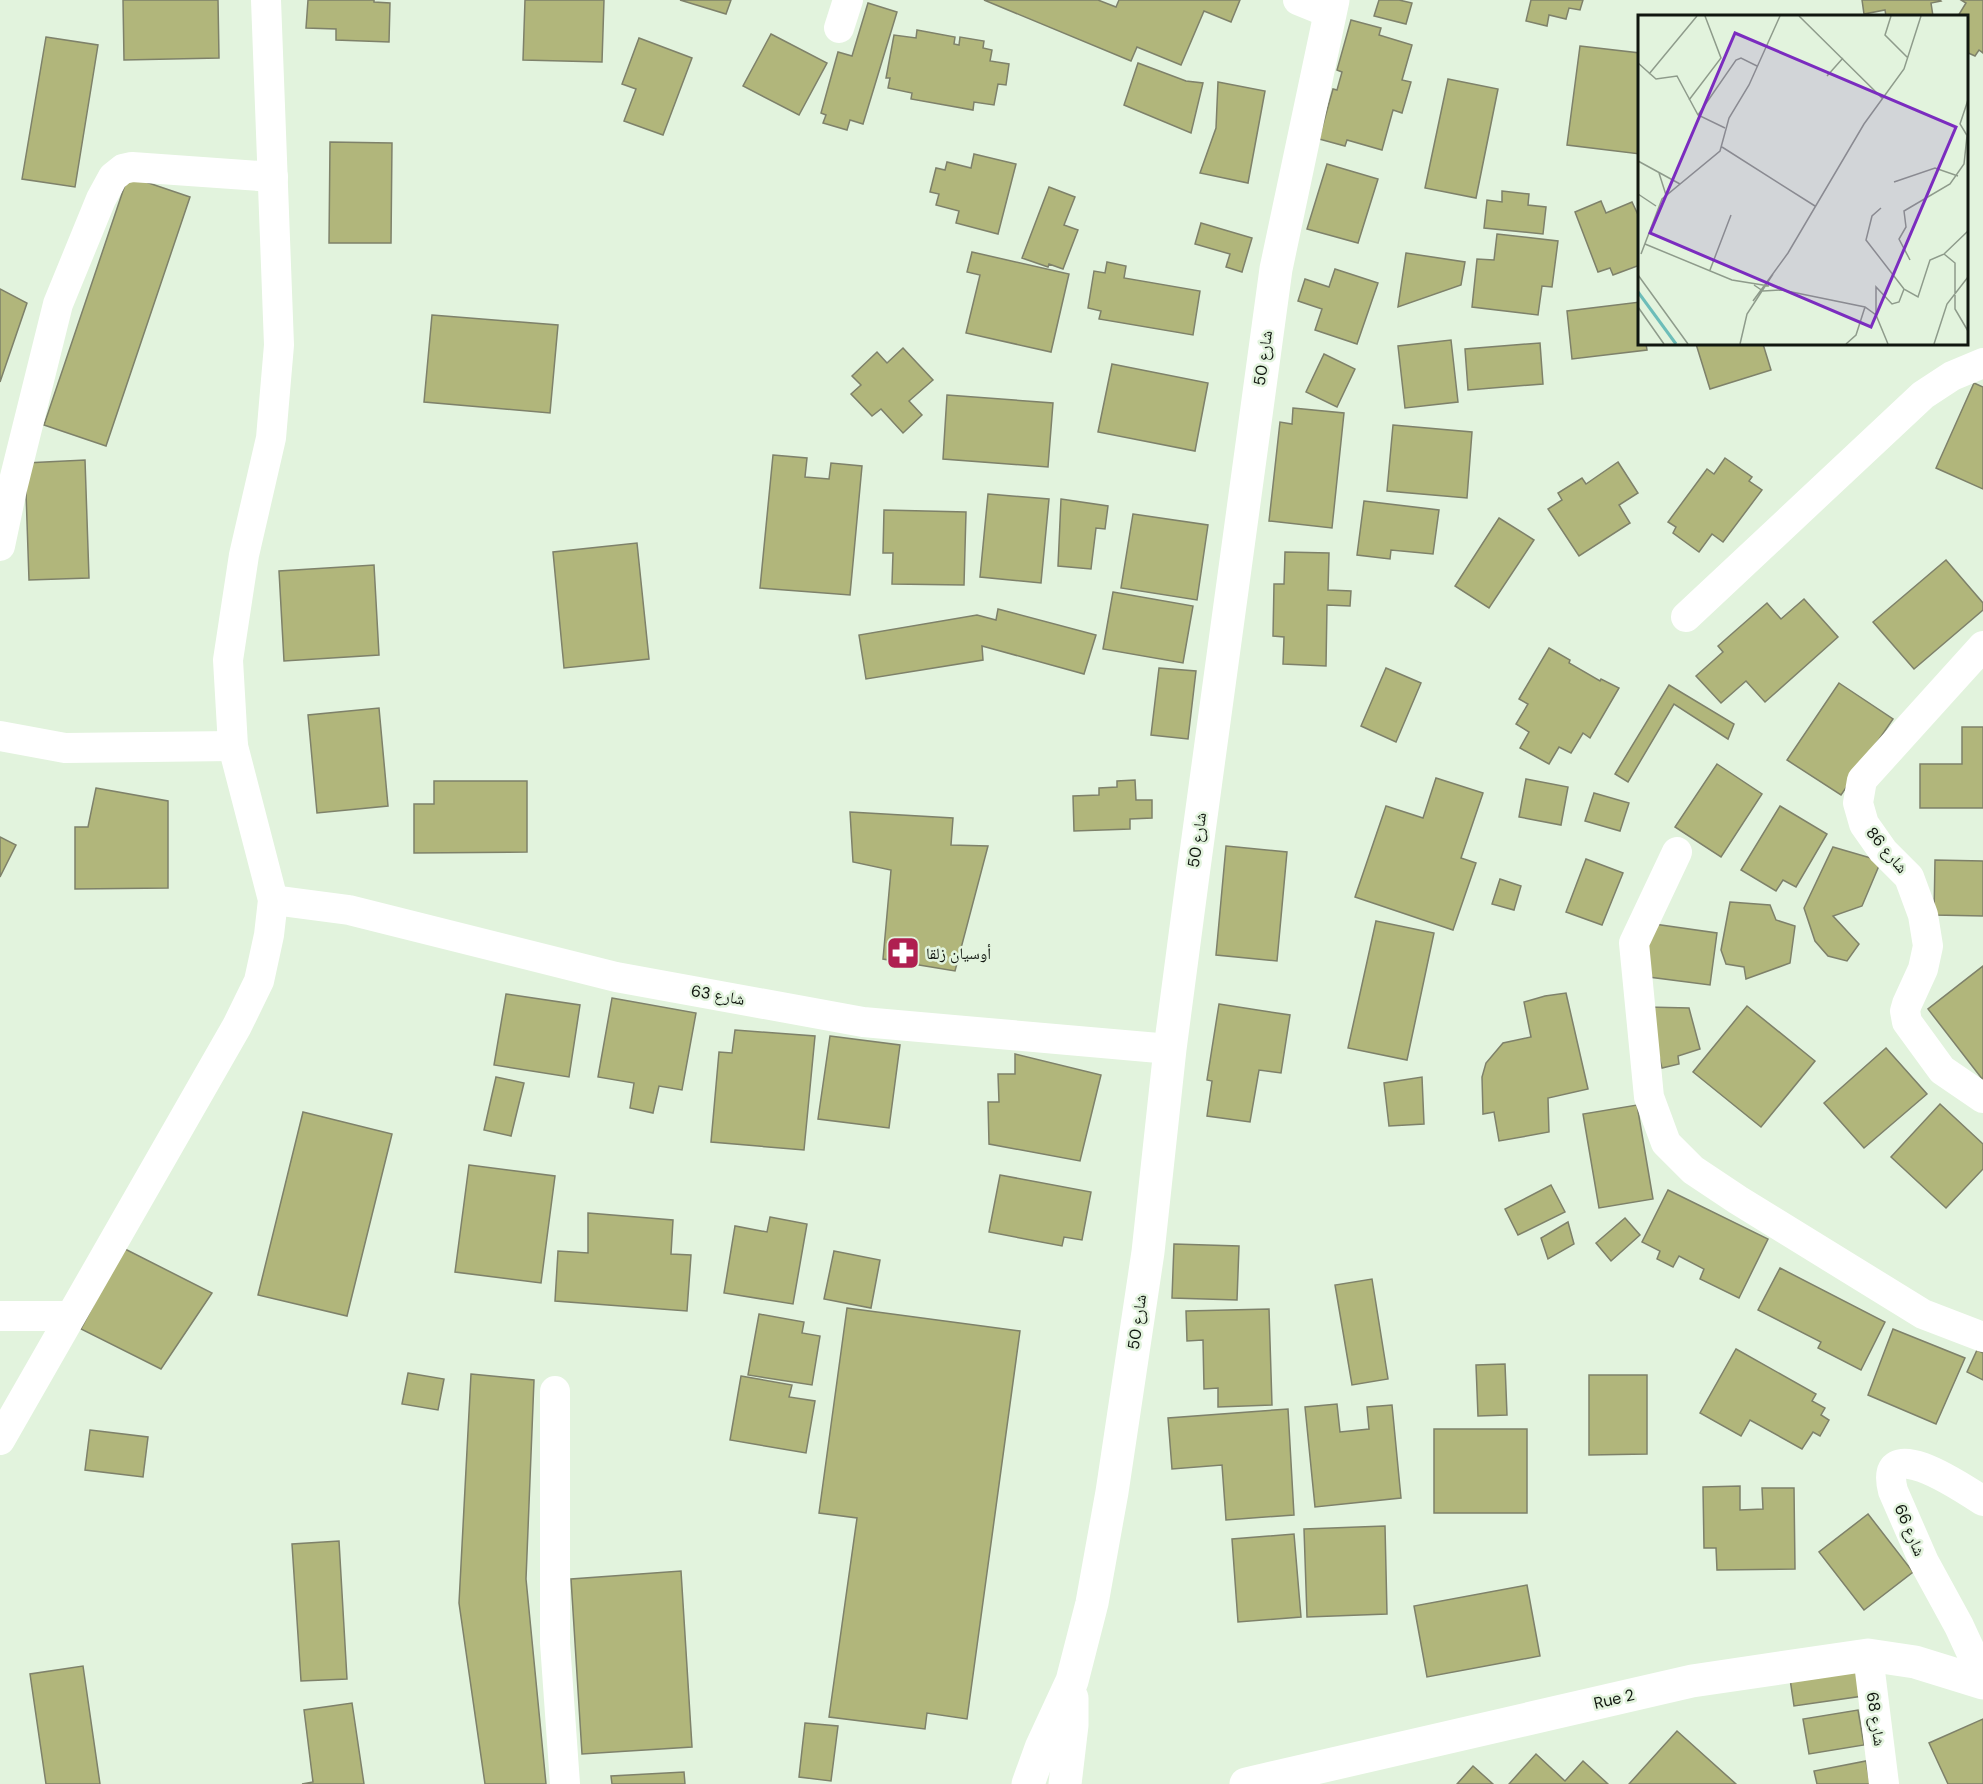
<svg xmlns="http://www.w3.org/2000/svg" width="1983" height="1784" viewBox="0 0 1983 1784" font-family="'DM Sans','Noto Naskh Arabic',sans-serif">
	<rect width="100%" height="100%" fill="#e2f3dd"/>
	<!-- building -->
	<g fill="#b1b67b" stroke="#7e816a" stroke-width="1.5">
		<path d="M123,0H218L219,58L124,60Z"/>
		<path d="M308,0H374V2L390,3L389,42L336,40V29L306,28Z"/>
		<path d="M525,0H604L602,62L523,60Z"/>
		<path d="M680,0H731L726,14Z"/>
		<path d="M984,0H1098L1116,7L1119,0H1240L1231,22L1204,11L1181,65L1137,47L1131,61Z"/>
		<path d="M1379,0H1399L1412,3L1406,24L1374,16Z"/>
		<path d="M1531,0H1583L1580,10L1569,8L1566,19L1549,15L1547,26L1526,21Z"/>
		<path d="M1862,0H1940L1941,1L1931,3L1933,16H1886L1885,10L1864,14Z"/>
		<path d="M1961,0H1983V53L1979,50L1975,56L1966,52V16H1958L1966,3Z"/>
		<path d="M868,3L897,12L863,124L850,120L847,130L823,123L826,115L821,113L838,52L852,56Z"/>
		<path d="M1351,20L1381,28L1379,35L1412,45L1402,80L1411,82L1402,113L1393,110L1382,150L1347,140L1345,146L1319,139L1333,89L1337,90L1342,72L1337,70Z"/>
		<path d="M917,30L955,37L954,44L959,45L960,37L984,41L983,48L992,50L990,61L1009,64L1006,85L998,84L994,105L974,102L973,110L911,99L912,93L888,88L890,78H886L894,35L916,38Z"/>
		<path d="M771,34L827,63L799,115L743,86Z"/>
		<path d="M46,37L98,45L75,187L22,179Z"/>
		<path d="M639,38L692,58L663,135L624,121L636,89L622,84Z"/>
		<path d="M1580,46L1640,53V154L1567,145Z"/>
		<path d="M1138,63L1186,81L1203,83L1191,133L1124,105Z"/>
		<path d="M1448,79L1498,89L1476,198L1425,188Z"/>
		<path d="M1218,82L1265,91L1248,183L1200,173L1216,128Z"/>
		<path d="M330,142L392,143L391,243H329Z"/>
		<path d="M974,154L1016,164L998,234L956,223L959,211L936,205L939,194L930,192L936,168L945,170L947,162L971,168Z"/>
		<path d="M1327,164L1378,179L1358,243L1307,229Z"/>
		<path d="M128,176L190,197L106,446L44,425Z"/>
		<path d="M1049,187L1075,197L1064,225L1078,230L1063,269L1049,264L1048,267L1022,258Z"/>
		<path d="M1502,191L1529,194L1528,205L1546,207L1543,234L1484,228L1487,200L1502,202Z"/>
		<path d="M1601,201L1606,213L1632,202L1640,219V265L1613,275L1610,268L1598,272L1575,212Z"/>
		<path d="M1201,223L1252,238L1242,272L1226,267L1230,254L1195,244Z"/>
		<path d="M1497,234L1558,241L1552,287L1542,286L1538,315L1472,307L1477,259L1494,260Z"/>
		<path d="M972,252L1069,274L1051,352L966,333L980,275L967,272Z"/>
		<path d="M1406,253L1465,262L1461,285L1398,307Z"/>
		<path d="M1107,262L1126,266L1124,278L1200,291L1193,335L1099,319L1101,311L1088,308L1094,271L1105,273Z"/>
		<path d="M1335,269L1378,283L1357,344L1315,330L1322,309L1298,301L1305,279L1329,287Z"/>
		<path d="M0,289L27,303L0,382Z"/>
		<path d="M1640,302V344H1646L1647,350L1572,359L1567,311Z"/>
		<path d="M432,315L558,325L550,413L424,402Z"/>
		<path d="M1451,340L1458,402L1405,408L1398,346Z"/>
		<path d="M1540,343L1543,384L1468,390L1465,349Z"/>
		<path d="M1696,344H1763L1771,370L1710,389Z"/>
		<path d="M903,348L933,380L909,401L922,415L903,433L881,409L872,416L851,394L861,385L852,376L877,352L887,363Z"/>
		<path d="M1324,354L1355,369L1337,407L1306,392Z"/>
		<path d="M1112,364L1208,383L1195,451L1098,432Z"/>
		<path d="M1974,383L1983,387V489L1936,468Z"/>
		<path d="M947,395L1053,403L1048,467L943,459Z"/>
		<path d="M1293,408L1344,413L1332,528L1269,521L1280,422L1292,424Z"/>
		<path d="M1393,425L1472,432L1467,498L1387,491Z"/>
		<path d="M773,455L807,458L805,477L829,479L831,463L862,466L850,595L760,588Z"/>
		<path d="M1725,458L1752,477L1749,481L1762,490L1723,542L1712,534L1699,552L1673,533L1676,527L1668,522L1707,469L1714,474Z"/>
		<path d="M85,460L89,578L29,580L25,463Z"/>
		<path d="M1618,462L1638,493L1619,505L1630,523L1579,556L1548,509L1562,500L1558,493L1582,478L1586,484Z"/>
		<path d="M988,494L1049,499L1041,583L980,577Z"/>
		<path d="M1061,499L1108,506L1105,529L1096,528L1091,569L1058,566Z"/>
		<path d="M1364,501L1439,510L1433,554L1391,550L1390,559L1357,555Z"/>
		<path d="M884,510L966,512L964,585L892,584L893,553H883Z"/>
		<path d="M1133,514L1208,525L1197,600L1121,588Z"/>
		<path d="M1499,518L1534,540L1489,608L1455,586Z"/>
		<path d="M637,543L649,659L564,668L553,552Z"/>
		<path d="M1285,552L1329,553L1328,590L1351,591L1350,606L1327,605L1326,666L1283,664L1284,637L1273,636L1274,584H1284Z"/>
		<path d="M1946,560L1983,603V610L1914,669L1873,622Z"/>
		<path d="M374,565L379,655L284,661L279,571Z"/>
		<path d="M1113,592L1193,606L1183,663L1103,649Z"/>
		<path d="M1804,599L1838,637L1765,702L1746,681L1721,703L1696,676L1723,652L1718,646L1767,603L1781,619Z"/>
		<path d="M998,609L1096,635L1084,674L982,646L983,660L866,679L859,635L977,615L996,620Z"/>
		<path d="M1549,648L1570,660L1569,663L1600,681L1601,679L1619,688L1590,738L1583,733L1571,753L1559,747L1549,764L1520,748L1529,732L1516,724L1528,704L1519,699Z"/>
		<path d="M1159,668L1196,671L1188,739L1151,735Z"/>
		<path d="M1386,668L1421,683L1396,742L1361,726Z"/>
		<path d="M1839,683L1893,719L1841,795L1787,760Z"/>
		<path d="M1669,685L1734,724L1728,739L1674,704L1628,782L1615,774Z"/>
		<path d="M379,708L388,806L317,813L308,715Z"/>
		<path d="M1962,727H1983V808H1920V764H1962Z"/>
		<path d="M1717,764L1762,794L1721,857L1675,827Z"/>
		<path d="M1436,778L1483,793L1461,858L1476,863L1453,930L1355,897L1386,806L1423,818Z"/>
		<path d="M1526,779L1568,787L1561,825L1519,817Z"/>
		<path d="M1135,780L1136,800H1152V818L1130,819V829L1074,831L1073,796L1099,795V788L1117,787V781Z"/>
		<path d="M434,781H527V852L414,853V804H434Z"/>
		<path d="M96,788L168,801V888L75,889V827H88Z"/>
		<path d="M1594,793L1629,803L1620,831L1585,821Z"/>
		<path d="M1780,806L1827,834L1796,887L1783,880L1776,891L1741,870Z"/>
		<path d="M850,812L953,818L951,845L988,846L955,971L883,959L891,870L853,862Z"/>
		<path d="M0,837L16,845L0,877Z"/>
		<path d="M1226,846L1287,852L1277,961L1216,955Z"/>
		<path d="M1833,847L1881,861L1862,906L1833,916L1859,944L1847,961L1828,956L1815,941L1804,908Z"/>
		<path d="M1586,859L1623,873L1602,925L1566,912Z"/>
		<path d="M1935,860L1983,861V916L1934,915Z"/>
		<path d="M1500,879L1521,886L1514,910L1492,904Z"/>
		<path d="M1730,902L1770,905L1776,920L1795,926L1790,963L1746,979L1744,967L1726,964L1721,950Z"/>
		<path d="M1376,921L1434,933L1407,1060L1348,1048Z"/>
		<path d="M1647,923L1717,933L1710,985L1641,976Z"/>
		<path d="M1983,966V1080L1928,1009Z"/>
		<path d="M1566,993L1588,1089L1548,1098L1549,1132L1499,1141L1494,1112L1483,1114L1482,1077L1486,1063L1503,1043L1531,1037L1524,1002L1545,996Z"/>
		<path d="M506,994L580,1005L569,1077L494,1065Z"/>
		<path d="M612,998L696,1013L682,1090L659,1086L653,1113L630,1108L634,1083L598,1077Z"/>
		<path d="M1219,1004L1290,1015L1281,1073L1259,1070L1250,1122L1207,1116L1212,1081L1207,1080Z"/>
		<path d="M1747,1006L1815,1061L1761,1127L1693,1072Z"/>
		<path d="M1646,1007L1689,1008L1700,1049L1678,1056L1679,1064L1662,1068Z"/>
		<path d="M735,1030L815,1036L804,1150L711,1142L719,1052L732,1053Z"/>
		<path d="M830,1036L900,1045L889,1128L818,1119Z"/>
		<path d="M1886,1048L1927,1094L1864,1148L1824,1103Z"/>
		<path d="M1015,1054L1101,1075L1080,1161L989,1144L988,1102H999L998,1074H1015Z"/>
		<path d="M496,1077L524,1083L511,1136L484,1130Z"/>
		<path d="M1422,1077L1424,1124L1389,1126L1384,1083Z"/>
		<path d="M1940,1104L1983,1144V1169L1946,1208L1891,1157Z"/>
		<path d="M1637,1105L1653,1199L1599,1208L1583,1114Z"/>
		<path d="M303,1112L392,1134L347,1316L258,1295Z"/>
		<path d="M469,1165L555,1176L541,1283L455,1272Z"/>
		<path d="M1000,1175L1091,1192L1082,1240L1064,1237L1062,1246L989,1232Z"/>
		<path d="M1551,1185L1565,1212L1518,1235L1505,1209Z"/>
		<path d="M1668,1190L1768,1239L1739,1298L1700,1279L1704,1269L1679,1256L1673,1267L1657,1259L1660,1251L1642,1242Z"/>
		<path d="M588,1213L673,1220L671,1254L691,1255L687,1311L555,1301L558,1251L588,1253Z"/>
		<path d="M770,1217L807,1224L793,1304L724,1293L735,1226L767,1232Z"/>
		<path d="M1625,1218L1640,1235L1611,1261L1596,1243Z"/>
		<path d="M1568,1222L1574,1244L1548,1259L1541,1238Z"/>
		<path d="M1174,1244L1239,1246L1237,1300L1172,1298Z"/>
		<path d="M123,1248L212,1293L161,1369L81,1329Z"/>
		<path d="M834,1251L880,1260L871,1308L824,1299Z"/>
		<path d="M1780,1268L1885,1322L1861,1370L1818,1348L1821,1342L1758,1310Z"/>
		<path d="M1372,1279L1388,1379L1352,1385L1335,1285Z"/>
		<path d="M847,1308L1020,1331L967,1719L927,1713L925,1729L829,1717L857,1518L819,1513Z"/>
		<path d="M1269,1309L1272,1405L1218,1407V1388L1204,1389L1203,1340L1187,1341L1186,1311Z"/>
		<path d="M759,1314L804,1322L802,1333L820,1336L812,1385L748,1375Z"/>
		<path d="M1893,1329L1965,1358L1936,1424L1868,1395Z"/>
		<path d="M1736,1349L1816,1394L1812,1401L1825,1408L1821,1415L1829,1420L1820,1436L1813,1432L1802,1449L1750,1420L1741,1436L1700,1413Z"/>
		<path d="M1977,1350L1983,1353V1380L1967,1372Z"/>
		<path d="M1505,1364L1507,1415L1478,1416L1476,1365Z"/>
		<path d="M408,1373L444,1379L438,1410L402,1404Z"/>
		<path d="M471,1374L534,1380L526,1579L546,1784H485L459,1603Z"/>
		<path d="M1589,1375H1647V1454L1589,1455Z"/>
		<path d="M741,1376L792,1385L789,1397L815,1401L806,1453L730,1440Z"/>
		<path d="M1337,1404L1340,1432L1369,1429L1367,1407L1392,1405L1401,1498L1315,1507L1305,1407Z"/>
		<path d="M1288,1409L1294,1515L1226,1520L1222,1465L1172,1469L1168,1418Z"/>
		<rect x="1434" y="1429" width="93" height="84"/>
		<path d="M90,1430L148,1437L143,1477L85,1470Z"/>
		<path d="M1740,1486V1510L1763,1509L1762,1488H1794L1795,1569L1717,1570L1716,1548H1704L1703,1487Z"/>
		<path d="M1868,1514L1913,1572L1864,1610L1819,1552Z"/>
		<path d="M1385,1526L1387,1614L1307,1617L1304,1529Z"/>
		<path d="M1294,1534L1301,1617L1238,1622L1232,1539Z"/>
		<path d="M339,1541L347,1679L301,1681L292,1544Z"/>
		<path d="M681,1571L692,1747L582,1754L571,1579Z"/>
		<path d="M1527,1585L1540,1656L1427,1677L1414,1606Z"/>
		<path d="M1858,1661L1863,1696L1794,1706L1789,1672Z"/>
		<path d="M83,1666L100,1784H46L30,1674Z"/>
		<path d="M352,1703L364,1784H302L313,1782L304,1710Z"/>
		<path d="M1858,1710L1864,1745L1809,1754L1803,1719Z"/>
		<path d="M1983,1719V1784H1948L1929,1743Z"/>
		<path d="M805,1723L838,1726L831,1781L799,1777Z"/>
		<path d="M1677,1731L1736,1784H1629Z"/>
		<path d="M1536,1754L1565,1781L1583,1761L1608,1784H1509Z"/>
		<path d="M1866,1761L1870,1784H1817L1814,1771Z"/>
		<path d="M1473,1766L1493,1784H1457Z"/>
		<path d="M684,1772L685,1784H612L611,1776Z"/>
	</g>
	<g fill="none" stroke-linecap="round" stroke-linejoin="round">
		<!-- minor -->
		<g stroke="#fff" stroke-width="30">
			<path d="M1298,0L1330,13"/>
			<path d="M839,28L848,0"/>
			<path d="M0,546L12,489L58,304L101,199L113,177L123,169L132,167L273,177"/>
			<path d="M1686,617L1923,395L1952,376L1983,363"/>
			<path d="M1983,646L1862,780L1858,803L1864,824L1883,851L1909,877L1923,915L1928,946L1923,969L1907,1004L1905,1011L1907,1022L1942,1070L1983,1098"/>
			<path d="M0,736L65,748L233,746"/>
			<path d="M1677,852L1634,943L1649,1097L1666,1143L1693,1170L1738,1200L1923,1314L1983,1337"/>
			<path d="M273,900L349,910L616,977L863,1022L1170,1049"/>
			<path d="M0,1316H70"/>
			<path d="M555,1391V1643L565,1784"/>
			<path d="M0,1440L237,1026L259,981L269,935L273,900L233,746L228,660L244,555L271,438L279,345L266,0"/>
			<path d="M1983,1501C1966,1490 1877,1429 1893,1491L1924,1562L1959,1626L1983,1678"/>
			<path d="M1868,1655L1884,1784"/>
		</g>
		<!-- tertiary -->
		<g stroke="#fff" stroke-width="33">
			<path d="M1028,1784L1041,1748L1072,1681L1092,1603L1112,1492L1148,1252L1170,1049L1193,875L1276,269L1333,0"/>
			<path d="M1065,1784L1072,1725V1698"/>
			<path d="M1246,1784L1692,1681L1868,1655L1915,1662L1983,1683"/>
		</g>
	</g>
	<!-- icons -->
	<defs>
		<symbol id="pharmacy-square" viewBox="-11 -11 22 22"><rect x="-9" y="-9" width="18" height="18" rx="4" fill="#af1f50" stroke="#e2f3dd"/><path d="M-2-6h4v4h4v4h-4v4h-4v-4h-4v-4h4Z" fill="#fff"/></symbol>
	</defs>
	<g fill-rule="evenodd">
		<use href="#pharmacy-square" x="884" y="934" width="38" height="38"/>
	</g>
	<g text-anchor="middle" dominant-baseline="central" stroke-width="5" stroke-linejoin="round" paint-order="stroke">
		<!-- street labels -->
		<g font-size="16" fill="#10160f" stroke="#e2f3dd">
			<text transform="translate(1263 358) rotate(-82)">شارع 50</text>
			<text transform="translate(1197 840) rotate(-82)">شارع 50</text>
			<text transform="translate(1887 850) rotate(50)">شارع 86</text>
			<text transform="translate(718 995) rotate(10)">شارع 63</text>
			<text transform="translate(1137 1322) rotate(-82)">شارع 50</text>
			<text transform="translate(1910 1530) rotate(67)">شارع 66</text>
			<text transform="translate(1614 1699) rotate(-13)">Rue 2</text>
			<text transform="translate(1876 1719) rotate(82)">شارع 68</text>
		</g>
		<!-- poi labels -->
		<g font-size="16" fill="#10160f" stroke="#e2f3dd" text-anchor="start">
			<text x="926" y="953">أوسيان زلقا</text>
		</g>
	</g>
	<!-- overview -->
	<g transform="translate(1638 15)">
		<rect width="330" height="330" fill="#e2f3dd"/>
		<path fill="none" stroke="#6dbdb9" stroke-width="3" d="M0,277L38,329"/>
		<path fill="none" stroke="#8e9b8b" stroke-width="1.5" d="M161,1L244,83M253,1L247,20L270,43M0,48L18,64L39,61L60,100L87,113M11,59L59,1M189,61L205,43M51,85L83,43L67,1M330,85L322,109L330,122M60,100L98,45L103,43L119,51M84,132L177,191M0,146L42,169M21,158L28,180M256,167L297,153L320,161M0,179L18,191M243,193L234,201L228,225L266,274M7,229L94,265L131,271M3,239L24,184L82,136L91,103L111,70L142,1M306,239L330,216M272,245L261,224L268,212L266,196L312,169L326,149L329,121M72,255L93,200M0,260L50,329M116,270L125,276L144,275L227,292L238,300L250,329M115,286L150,238L226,109L266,54L283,1M0,292L26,329M238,300V272L254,289L261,287L266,274L280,282L292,245L306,239L317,248V294L330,316M102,329L109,299L135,259M208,329L218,320L227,292M296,329L309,289L330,262"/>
		<path fill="#7b2cbf" fill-opacity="0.15" stroke="#7b2cbf" stroke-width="3" d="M97,18L318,112L233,312L12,218Z"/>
		<rect width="330" height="330" fill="none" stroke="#10160f" stroke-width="3"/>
	</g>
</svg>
